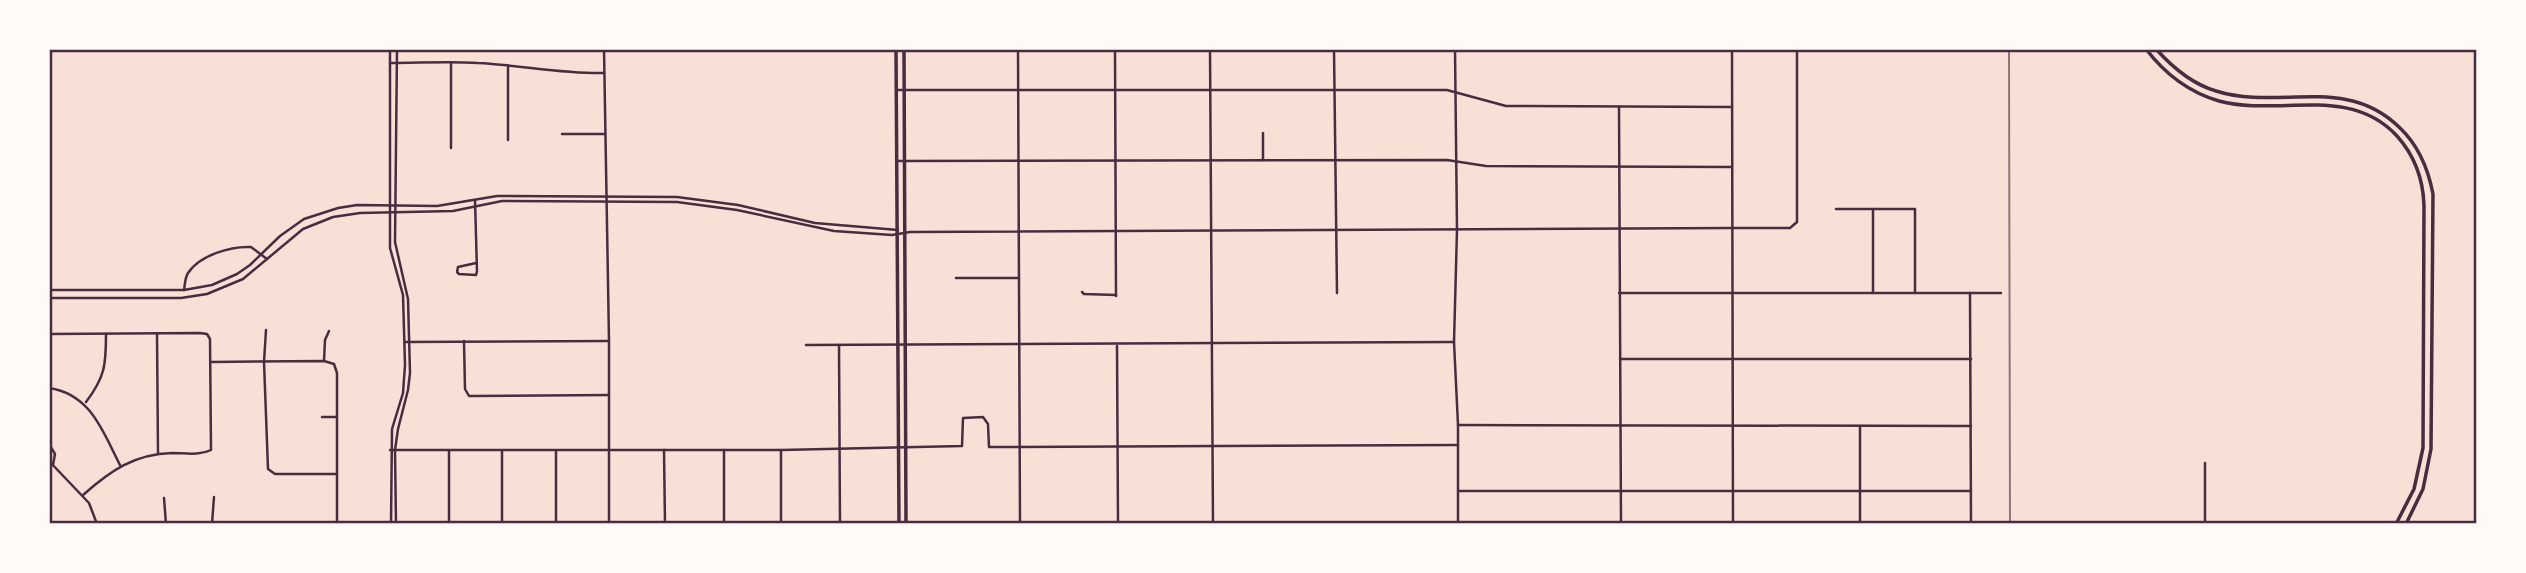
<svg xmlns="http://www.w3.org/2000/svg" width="2526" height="573" viewBox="0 0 2526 573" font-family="'Libre Baskerville',serif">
	<rect width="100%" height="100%" fill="#f7e1d7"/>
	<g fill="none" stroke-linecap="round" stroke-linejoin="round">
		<!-- minor -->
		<g stroke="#4a2c40" stroke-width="2.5">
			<path d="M604,49L609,341V524"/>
			<path d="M1018,49L1020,524"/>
			<path d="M1115,49L1116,296"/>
			<path d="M1210,49L1213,524"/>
			<path d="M1334,49L1337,293"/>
			<path d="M390,63C419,63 449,61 478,63C521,65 562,74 604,73"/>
			<path d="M451,64V148"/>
			<path d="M508,67V140"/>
			<path d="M897,90H1447L1506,106L1732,107"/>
			<path d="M1619,107L1621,524"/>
			<path d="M1263,133V160"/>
			<path d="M562,134H604"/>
			<path d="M897,161L1447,160L1486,166L1732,167"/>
			<path d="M475,200L477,271L476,275L459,274L457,272L458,267L476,263"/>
			<path d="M1836,209H1915V293"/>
			<path d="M1873,209V293"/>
			<path d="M1733,228H1790L1797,222V49"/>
			<path d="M956,278H1019"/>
			<path d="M184,290C185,284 185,278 188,273C200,255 231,246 251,247L267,259"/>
			<path d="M1082,292L1084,294L1116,295"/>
			<path d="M1619,293H2001"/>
			<path d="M1970,293L1971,524"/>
			<path d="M266,330L264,362L268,469L275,474H336"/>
			<path d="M49,334L200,333L207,334L210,339L211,450C199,456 185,453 172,453C134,454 110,471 83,495"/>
			<path d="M157,334L158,453"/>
			<path d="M464,341L465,389L469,396L609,395"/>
			<path d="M405,342L609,341"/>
			<path d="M806,345L1454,342"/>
			<path d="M839,345L840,524"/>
			<path d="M1117,346L1118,521"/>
			<path d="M1620,359H1971"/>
			<path d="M324,361L325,340L329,331"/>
			<path d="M211,362L324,361L334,364L337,373V524"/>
			<path d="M49,388C91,394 103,432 120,465"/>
			<path d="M86,402C105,377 106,365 106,334"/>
			<path d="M322,417H337"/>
			<path d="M1458,425L1971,426"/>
			<path d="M1860,426V524"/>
			<path d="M49,444L55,454L53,465"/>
			<path d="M390,450H781L962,446L963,418L983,417L988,424L989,447L1458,445"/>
			<path d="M664,450L665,524"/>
			<path d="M724,450V524"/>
			<path d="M781,450V524"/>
			<path d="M502,451V524"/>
			<path d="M556,451V524"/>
			<path d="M49,461L89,503L97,524"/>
			<path d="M2205,463V524"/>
			<path d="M1458,491H1971"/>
			<path d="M164,498L166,524"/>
			<path d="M212,524L214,497"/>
			<path d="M449,524V451"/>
		</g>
		<!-- tertiary -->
		<g stroke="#4a2c40" stroke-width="2.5">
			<path d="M390,49V248L403,295L405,365L403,393L392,429L391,524"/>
			<path d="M1455,49L1457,230L1454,342L1458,425V524"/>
			<path d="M1732,49L1733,524"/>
			<path d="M49,290H184L212,285L237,274L250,265L280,236L304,219L338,208L357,205L437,206L497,196L677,197L738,205L815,223L898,230"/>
			<path d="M49,298H181L207,294L243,279L303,229L333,217L360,213L453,211L502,201L677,202L737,210L834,231L892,235L910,232L1733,228"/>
			<path d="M396,524L395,450L398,429L408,390L410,373L408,299L395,242L397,49"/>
		</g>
		<!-- secondary -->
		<g stroke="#4a2c40" stroke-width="3.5">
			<path d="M2146,49C2165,74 2188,92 2219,101C2279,117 2349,84 2397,136C2415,156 2423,179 2424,205L2423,448L2414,489L2396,524"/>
			<path d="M2156,49C2173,68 2192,84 2216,91C2279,111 2346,74 2400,128C2419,146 2428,168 2433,194L2431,449L2423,489L2406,524"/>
		</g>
		<!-- primary -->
		<g stroke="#4a2c40" stroke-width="3.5">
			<path d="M896,49L899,524"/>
			<path d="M904,49L906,524"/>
		</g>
		<!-- rail -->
		<path stroke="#8f747c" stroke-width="2" d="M2009,49L2010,524"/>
	</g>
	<!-- border -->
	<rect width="2526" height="573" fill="none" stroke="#fffaf5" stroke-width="102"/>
	<rect x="51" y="51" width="2424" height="471" fill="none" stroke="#4a2c40" stroke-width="2.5"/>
</svg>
